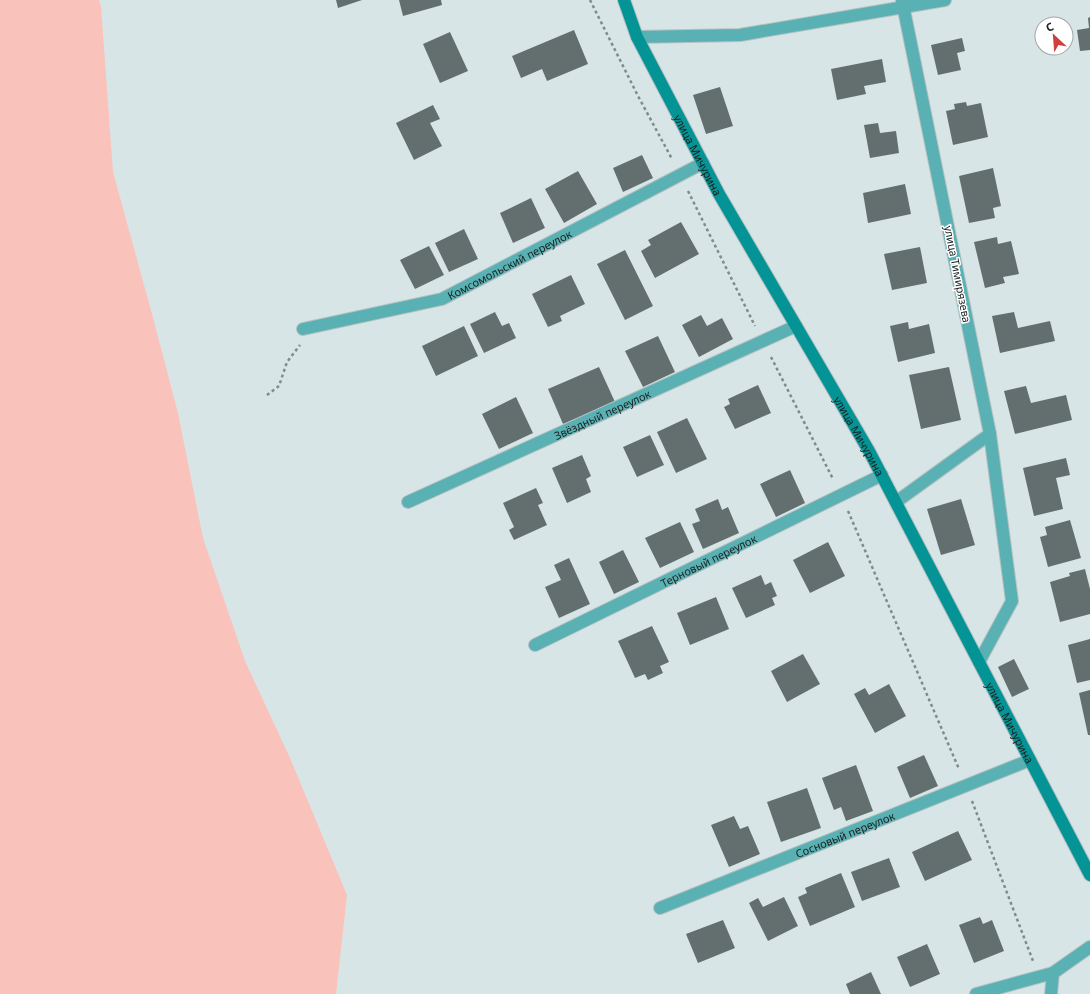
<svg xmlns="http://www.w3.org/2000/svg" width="1090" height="994" viewBox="0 0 1090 994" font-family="'Noto Sans',sans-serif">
	<rect width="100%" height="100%" fill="#d8e5e6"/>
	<!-- green -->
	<path fill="#f9c3bc" d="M0,0H99L101,6L113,172L152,314L178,413L203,538L245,661L290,758L347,895L336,994H0Z"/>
	<!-- building -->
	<g fill="#636f6f">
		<path d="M336,0H362L338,8Z"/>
		<path d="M399,0H441L442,5L403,16Z"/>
		<path d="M1090,17V50L1080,51L1077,30L1089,28L1088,18Z"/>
		<path d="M574,30L588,64L547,81L542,69L521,78L512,56Z"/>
		<path d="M450,32L468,71L440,83L423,44Z"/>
		<path d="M962,38L965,51L957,53L961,70L938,75L931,45Z"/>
		<path d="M882,59L886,82L864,86L866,94L837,100L831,69Z"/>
		<path d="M720,87L733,126L706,134L693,95Z"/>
		<path d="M966,102L967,106L981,103L988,137L953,145L946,111L955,109L954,104Z"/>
		<path d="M433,105L440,119L430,123L442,146L414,160L396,123Z"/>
		<path d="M878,123L880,133L896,131L899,153L870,158L864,125Z"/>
		<path d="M642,155L653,178L623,192L613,168Z"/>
		<path d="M993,168L1001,206L993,208L995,218L969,223L959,176Z"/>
		<path d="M578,171L597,204L564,223L545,189Z"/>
		<path d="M905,184L911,214L868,223L863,193Z"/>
		<path d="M531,198L545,228L513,243L500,213Z"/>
		<path d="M681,222L699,254L655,278L641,251L651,245L648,240Z"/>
		<path d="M464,229L478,259L449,272L435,243Z"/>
		<path d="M997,237L998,244L1011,241L1019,274L1003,277L1005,283L985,288L974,242Z"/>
		<path d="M429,246L444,275L415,289L400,260Z"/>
		<path d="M920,247L927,283L892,290L884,254Z"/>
		<path d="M625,250L653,306L625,320L597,264Z"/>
		<path d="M571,275L585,304L560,316L562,321L548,327L532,294Z"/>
		<path d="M495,312L502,326L509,323L516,338L484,353L470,324Z"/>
		<path d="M1014,312L1018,328L1050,321L1055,341L1000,353L992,316Z"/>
		<path d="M701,315L707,326L722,318L733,339L699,357L682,325Z"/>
		<path d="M908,322L909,329L929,324L935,353L898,362L890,326Z"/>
		<path d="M464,326L478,356L436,376L422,346Z"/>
		<path d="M658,336L675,372L643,387L625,351Z"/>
		<path d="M599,367L615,402L563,424L548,389Z"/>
		<path d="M949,367L961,420L921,429L909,375Z"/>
		<path d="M758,385L771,413L735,429L724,407L730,404L728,399Z"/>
		<path d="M1026,386L1031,403L1066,395L1072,420L1015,434L1004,391Z"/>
		<path d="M516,397L533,433L499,449L482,414Z"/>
		<path d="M687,418L707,459L676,473L657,432Z"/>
		<path d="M650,435L664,465L637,477L623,447Z"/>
		<path d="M582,455L591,476L586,479L591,492L567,503L552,468Z"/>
		<path d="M1066,458L1070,475L1056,478L1063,509L1034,516L1023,468Z"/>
		<path d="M790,470L805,503L776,517L760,484Z"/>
		<path d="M536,488L543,503L538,505L547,525L514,540L509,530L514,527L503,503Z"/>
		<path d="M718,499L722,510L728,507L739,533L703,549L692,524L700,521L695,509Z"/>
		<path d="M961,499L975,545L941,555L927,509Z"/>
		<path d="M1070,520L1081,558L1048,567L1040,537L1047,535L1045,527Z"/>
		<path d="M680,522L694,552L660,568L645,538Z"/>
		<path d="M828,542L845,576L810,593L793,560Z"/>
		<path d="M623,550L639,582L614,594L599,562Z"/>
		<path d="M569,558L590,604L559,618L545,587L561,580L554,565Z"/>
		<path d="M1085,569L1090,589V614L1060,622L1050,582L1070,576L1069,573Z"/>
		<path d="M761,575L765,585L771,582L777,596L772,598L775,605L746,618L732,588Z"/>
		<path d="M716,597L729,629L690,645L677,613Z"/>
		<path d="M652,626L669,662L660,666L663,673L648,680L645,674L635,678L618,641Z"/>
		<path d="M1090,639V680L1077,683L1068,645Z"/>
		<path d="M803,654L820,684L787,702L771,671Z"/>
		<path d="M1014,659L1029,689L1012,697L998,667Z"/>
		<path d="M889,684L906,716L875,733L854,694L865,688L869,695Z"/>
		<path d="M1090,690V735H1088L1079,693Z"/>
		<path d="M924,755L938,786L910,798L897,767Z"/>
		<path d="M856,765L873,811L846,821L841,807L834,810L822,778Z"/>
		<path d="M807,788L821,828L781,842L767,802Z"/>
		<path d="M734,816L740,829L748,826L760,854L729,867L711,825Z"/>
		<path d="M958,831L972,860L925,881L912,852Z"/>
		<path d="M889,858L900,887L862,901L851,872Z"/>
		<path d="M841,873L855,907L810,926L798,897L807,893L805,888Z"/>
		<path d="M784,897L798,926L768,941L749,903L758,898L763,907Z"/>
		<path d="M980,917L983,924L992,920L1004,951L974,963L959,925Z"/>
		<path d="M723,920L735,948L698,963L686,934Z"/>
		<path d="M927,944L940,974L910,987L897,957Z"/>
		<path d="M871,972L881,994H850L846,984Z"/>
	</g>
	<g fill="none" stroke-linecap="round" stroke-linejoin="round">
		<defs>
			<g id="street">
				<path d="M637,37L740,35L945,0"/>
				<path id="s1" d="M303,329L442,299L703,163"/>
				<path id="s2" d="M408,502L796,326"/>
				<path d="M896,502L990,434L902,0"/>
				<path id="s3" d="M535,645L882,475"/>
				<path d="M979,662L1012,601L990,434"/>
				<path id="s4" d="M660,908L1030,760"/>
				<path d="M976,994L1053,973"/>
				<path d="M1051,994L1053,973L1090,947"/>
			</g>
			<g id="secondary">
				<path id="s5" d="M624,0L637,37L719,194L869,451L1090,875"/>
			</g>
		</defs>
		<!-- street casing -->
		<use href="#street" stroke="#b6c1c2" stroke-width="14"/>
		<!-- secondary casing -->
		<use href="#secondary" stroke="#b6c1c2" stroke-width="14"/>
		<!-- path -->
		<g stroke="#818b8b" stroke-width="2.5" stroke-dasharray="3 3" stroke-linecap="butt">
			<path d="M590,0L638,96L672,159"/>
			<path d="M688,191L755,326"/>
			<path d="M771,357L833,479"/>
			<path d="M267,395L279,386L287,362L300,345"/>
			<path d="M848,511L959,769"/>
			<path d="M972,801L1033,961"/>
		</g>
		<!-- street -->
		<use href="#street" stroke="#5ab1b3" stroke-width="12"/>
		<!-- secondary -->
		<use href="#secondary" stroke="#059496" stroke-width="12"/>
	</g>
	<g text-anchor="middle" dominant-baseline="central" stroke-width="3" stroke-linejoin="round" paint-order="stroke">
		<!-- street labels -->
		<g font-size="11" fill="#1a1f1f" stroke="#fff">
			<text stroke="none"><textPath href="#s5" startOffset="172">улица Мичурина</textPath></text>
			<text stroke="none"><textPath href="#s1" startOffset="218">Комсомольский переулок</textPath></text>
			<text transform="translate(958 274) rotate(79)">улица Тимирязева</text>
			<text stroke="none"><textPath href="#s2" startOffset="213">Звёздный переулок</textPath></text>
			<text stroke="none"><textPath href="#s5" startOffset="496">улица Мичурина</textPath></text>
			<text stroke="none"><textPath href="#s3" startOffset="193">Терновый переулок</textPath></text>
			<text stroke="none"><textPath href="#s5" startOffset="820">улица Мичурина</textPath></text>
			<text stroke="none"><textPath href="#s4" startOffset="199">Сосновый переулок</textPath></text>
		</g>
	</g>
	<!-- north arrow -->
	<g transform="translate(1054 36) rotate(334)"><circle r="19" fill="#ffffff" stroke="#a3a5a5"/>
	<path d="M0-3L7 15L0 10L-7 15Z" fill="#cf403c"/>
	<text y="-6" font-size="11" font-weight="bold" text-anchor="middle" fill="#1a1f1f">С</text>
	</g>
</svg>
